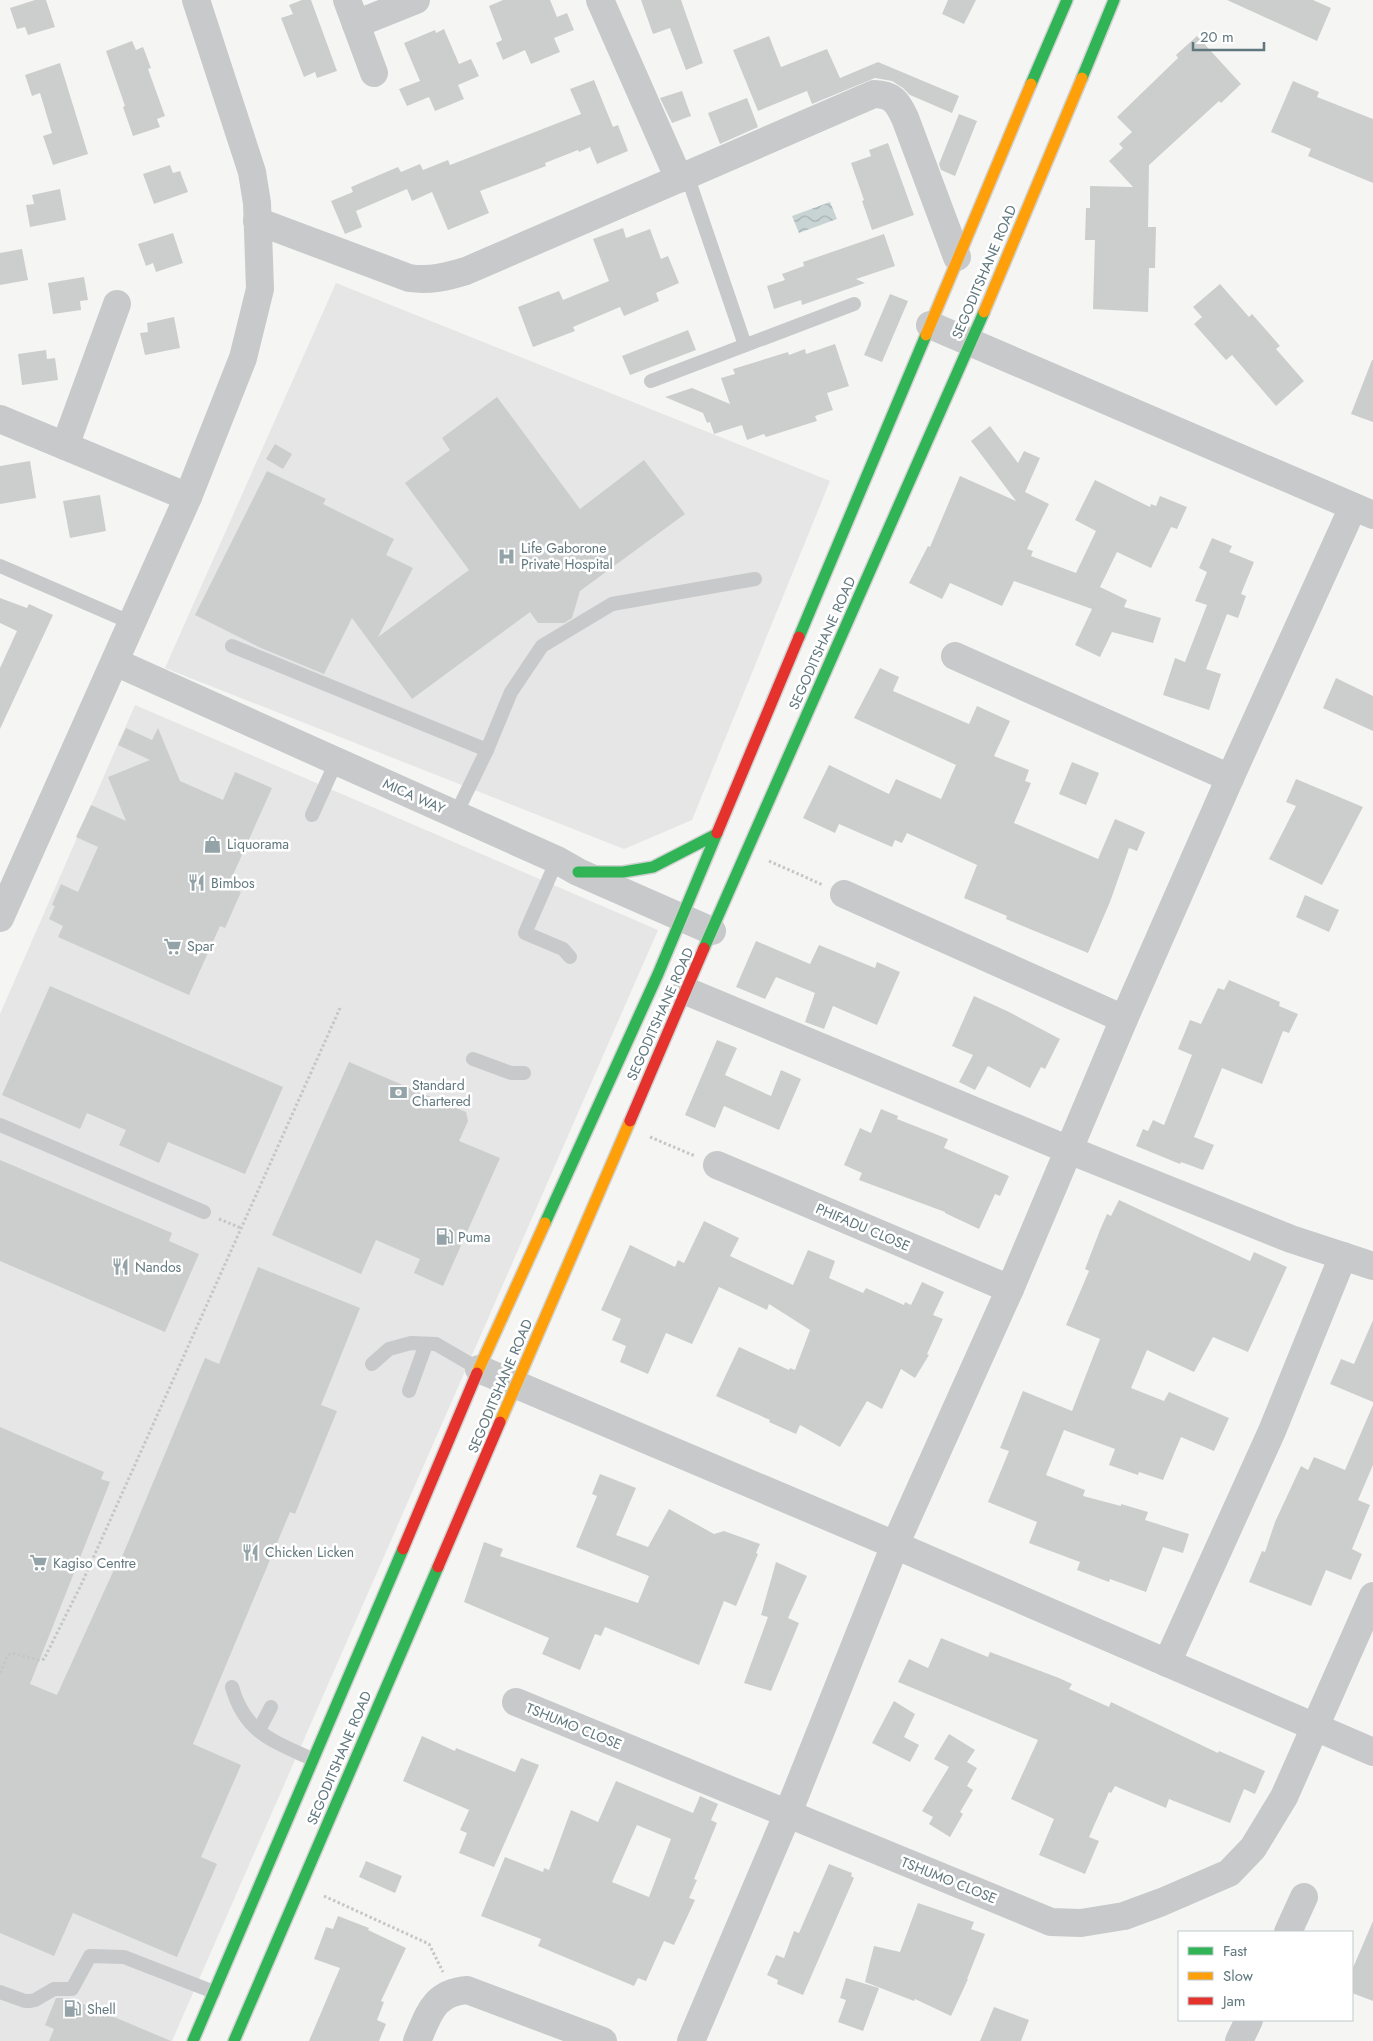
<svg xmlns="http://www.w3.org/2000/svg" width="1373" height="2041" viewBox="0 0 1373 2041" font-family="Jost,sans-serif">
	<defs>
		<pattern id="water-waves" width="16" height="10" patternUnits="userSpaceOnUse" patternTransform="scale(1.25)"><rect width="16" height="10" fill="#c8d3d4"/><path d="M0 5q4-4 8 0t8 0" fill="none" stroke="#a6b0b1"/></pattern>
	</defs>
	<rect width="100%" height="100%" fill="#f5f5f4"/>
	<!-- built -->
	<g fill="#e5e6e5">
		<path d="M336,283L830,481L692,820L624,849L165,668Z"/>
		<path d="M135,705L658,930L172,2041H0V1014Z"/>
	</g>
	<!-- water -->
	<path fill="url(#water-waves)" d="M830,202L837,219L799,233L792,216Z"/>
	<!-- building -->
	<g fill="#cccece" fill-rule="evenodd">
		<path d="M35,0H46L55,27L28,35L25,27L17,29L10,8Z"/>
		<path d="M302,0H311L337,71L317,78L315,72L304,77L281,18L293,14L289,5Z"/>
		<path d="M503,0H550L557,17L567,13L574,30L554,38L560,52L531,64L525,50L503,60L496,43L502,40L489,6Z"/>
		<path d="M641,0H681L703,63L686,70L670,28L653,34Z"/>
		<path d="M948,0H976L964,24L942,14Z"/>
		<path d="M1227,0H1313L1331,8L1317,41Z"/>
		<path d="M444,29L459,64L471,59L479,76L458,85L464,99L435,111L429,97L407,106L399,89L420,81L404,43L435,30L436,33Z"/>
		<path d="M769,36L781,67L827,49L840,78L878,62L959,96L952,113L910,95L903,88L892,81L875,78L812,104L807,91L758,111L733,50Z"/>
		<path d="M1197,36L1241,84L1221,103L1219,101L1149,165L1148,227H1156L1155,268H1149L1148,312L1093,309L1095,240H1085L1086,208H1090V186L1133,187L1109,161L1123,148L1119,144L1132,132L1117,117L1178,58L1176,55Z"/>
		<path d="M132,41L136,50L143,47L151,68L148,69L165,116L157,119L160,127L133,136L123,107L125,106L106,51Z"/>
		<path d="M60,63L88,154L53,165L43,136L52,133L40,93L32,96L25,75Z"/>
		<path d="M594,80L613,127L618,125L628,151L597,164L590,147L579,152L578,150L545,163L546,166L480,191L489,213L448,230L432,192L412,201L407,189L356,211L362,227L345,234L331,201L353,192L351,187L398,167L401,172L420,164L423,170L448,160L450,165L581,114L570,89Z"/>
		<path d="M1293,81L1319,92L1317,97L1373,119V183L1308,156L1311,149L1271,132Z"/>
		<path d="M682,91L691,116L672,123L660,98Z"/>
		<path d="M747,98L758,127L720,144L708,113Z"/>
		<path d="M959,114L977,121L955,176L941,170L939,164Z"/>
		<path d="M888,143L914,215L872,230L862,201L864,200L851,163L871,156L869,150Z"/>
		<path d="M170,165L173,173L180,171L188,192L154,204L143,174Z"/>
		<path d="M60,189L66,220L30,227L26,205L34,204L32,195Z"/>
		<path d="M623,228L626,238L650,229L661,259L668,256L679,283L656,293L659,301L624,316L620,307L573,327L575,331L533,347L518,307L559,291L563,300L609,281L593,239Z"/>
		<path d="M173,233L183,263L156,272L153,263L146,266L138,244Z"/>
		<path d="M884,234L895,266L856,279L865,283L802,305L801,300L774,309L767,286L785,280L782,274L804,266L803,262Z"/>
		<path d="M22,249L28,280L0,285V253Z"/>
		<path d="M84,277L88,300L80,301L81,310L53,314L48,283Z"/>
		<path d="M1220,284L1249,317L1252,314L1280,346L1276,349L1304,381L1276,406L1232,355L1226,360L1194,324L1202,317L1193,307Z"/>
		<path d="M890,294L908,301L882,362L864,355Z"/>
		<path d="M174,317L180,348L145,355L140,333L148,332L147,323Z"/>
		<path d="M688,330L696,350L630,375L622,356Z"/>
		<path d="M835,344L849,386L827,393L833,410L815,416L817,421L766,437L764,434L747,440L742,425L714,434L710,422L707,423L703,413L665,397L692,388L730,404L721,378L735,374L733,369L788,352L789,355L805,349L806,354Z"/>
		<path d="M46,350L47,359L55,358L58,380L22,385L18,354Z"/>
		<path d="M1372,360H1373V422L1351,414Z"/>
		<path d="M497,397L580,509L644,460L685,514L580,591L572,618L564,623H538L530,612L412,699L352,618L324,674L261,648L195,615L267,471L326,499L323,504L394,539L386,555L413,568L378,637L469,570L405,483L450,450L442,438Z"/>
		<path d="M990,426L1018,463L1024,451L1040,458L1025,492L1049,504L1027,549L1033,551L1031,556L1076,573L1096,531L1075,520L1095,480L1150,507L1151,504L1156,506L1160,496L1187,507L1177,529L1171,527L1151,568L1117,552L1100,587L1127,600L1124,607L1161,618L1153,643L1112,632L1100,657L1075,645L1092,609L1014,581L1002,606L950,583L942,599L909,583L928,546L930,547L960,476L1016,501L971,441Z"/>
		<path d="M275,444L292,454L283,469L266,459Z"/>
		<path d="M30,461L36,498L0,504V466Z"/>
		<path d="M100,495L106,531L70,538L63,501Z"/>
		<path d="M1212,538L1232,546L1229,552L1254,562L1241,594L1246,596L1238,618L1227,614L1206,669L1221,674L1209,710L1163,695L1175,658L1185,662L1207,605L1195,601L1207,572L1199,568Z"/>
		<path d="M0,598L27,608L29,604L53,615L0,729V668L17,631L0,623Z"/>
		<path d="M880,668L899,677L893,691L969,724L977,706L1010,721L994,756L1029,770L1025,781L1031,783L1014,823L1098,859L1115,819L1145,832L1137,851L1129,848L1110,902L1088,953L1006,919L1007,916L964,898L977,865L907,833L902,843L895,840L892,847L839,824L835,833L803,818L829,765L889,794L896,779L941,799L956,765L854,718Z"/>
		<path d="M1336,678L1373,696V731L1323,708Z"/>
		<path d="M126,728L152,740L158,728L180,781L223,800L235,772L272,788L228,886L241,892L225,928L220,926L189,995L58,937L63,926L49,919L55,906L52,905L61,884L78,892L98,847L76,837L91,805L126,821L108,777L150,760L118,745Z"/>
		<path d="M1072,762L1099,773L1086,805L1059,794Z"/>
		<path d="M1296,779L1363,807L1322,885L1269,859L1296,806L1286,802Z"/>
		<path d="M1305,895L1339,910L1329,932L1296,917Z"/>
		<path d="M756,941L810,964L819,945L875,968L877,962L900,972L877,1025L833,1006L824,1029L805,1022L815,993L776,977L765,999L736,987Z"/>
		<path d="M1229,980L1280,1002L1279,1006L1298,1014L1289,1033L1283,1031L1262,1084L1222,1068L1194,1137L1214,1145L1203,1170L1181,1162L1180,1164L1136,1146L1143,1129L1148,1131L1153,1120L1164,1125L1192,1055L1178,1049L1190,1020L1201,1024L1218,988L1224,990Z"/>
		<path d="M50,986L283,1087L245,1174L168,1142L159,1163L119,1145L126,1130L87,1113L80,1129L2,1095Z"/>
		<path d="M974,996L1007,1011L1060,1039L1045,1069L1041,1067L1030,1088L988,1066L975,1090L959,1082L973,1055L952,1046Z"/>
		<path d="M717,1040L737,1048L725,1075L771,1096L781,1070L801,1079L779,1130L724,1106L715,1128L685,1115Z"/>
		<path d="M349,1062L466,1112L468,1121L459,1141L500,1158L443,1286L414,1273L420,1259L376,1240L361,1274L272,1235Z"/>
		<path d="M881,1109L898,1116L897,1119L948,1139L944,1148L1009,1176L1000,1196L995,1194L979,1229L945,1213V1212L859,1180L862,1173L844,1165L860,1128L871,1133Z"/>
		<path d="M0,1160L172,1233L169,1241L199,1254L165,1332L0,1261Z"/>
		<path d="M1119,1200L1250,1261L1254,1252L1287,1267L1248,1352L1213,1337L1194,1372L1147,1350L1131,1388L1164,1401L1169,1392L1229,1418L1214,1451L1181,1437L1163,1480L1139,1472L1138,1475L1109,1465L1115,1449L1064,1430L1046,1475L1085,1490L1083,1496L1121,1506V1504L1148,1512L1145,1520L1189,1534L1183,1553L1163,1547L1146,1592L1110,1579L1109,1582L1077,1570L1080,1562L1029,1543L1037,1522L988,1502L1009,1451L1000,1448L1023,1391L1072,1411L1100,1339L1066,1325L1089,1271L1085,1269L1100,1230L1107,1214L1111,1216Z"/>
		<path d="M704,1221L739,1238L730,1256L793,1285L808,1250L835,1261L829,1278L863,1293L866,1288L904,1305L905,1302L911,1305L922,1282L944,1292L933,1315L943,1319L927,1354L929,1355L915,1378L901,1369L882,1409L867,1401L840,1447L800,1425L796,1434L769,1422L770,1420L716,1396L739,1347L789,1370L790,1368L795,1370L810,1330L769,1304L767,1310L719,1287L692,1344L666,1333L648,1374L620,1362L626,1346L612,1340L621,1319L601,1310L630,1245L675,1267L678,1260L684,1263Z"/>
		<path d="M258,1267L360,1308L321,1405L337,1411L295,1514L290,1512L193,1744L241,1765L201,1857L217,1864L177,1957L73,1913L54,1956L0,1933V1427L104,1472L101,1479L110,1482L30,1684L57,1695L117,1563L119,1564L205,1358L219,1364Z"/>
		<path d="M1373,1320V1402L1330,1384L1341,1359L1354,1364Z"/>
		<path d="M1373,1405V1465L1358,1500L1370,1505L1352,1549L1362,1554L1351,1580L1326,1570L1311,1606L1249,1582L1262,1551L1265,1552L1275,1522L1301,1466L1308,1470L1314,1457L1345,1470Z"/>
		<path d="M600,1474L636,1488L616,1535L648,1547L669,1509L714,1534L724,1531L760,1544L756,1553L758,1554L736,1606L724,1601L699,1665L605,1627L601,1636L595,1634L580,1670L542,1654L549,1638L464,1602L484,1542L503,1549L500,1556L638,1603L649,1576L576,1547L597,1496L592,1494Z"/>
		<path d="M776,1562L807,1576L788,1618L799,1623L771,1691L744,1683L768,1617L761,1615Z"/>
		<path d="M941,1638L988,1657L990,1652L1059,1678L1072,1684L1069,1689L1109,1707L1111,1702L1218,1753L1219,1751L1265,1771L1255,1794L1244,1789L1230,1823L1169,1799L1166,1808L1115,1786L1111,1793L1109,1792L1089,1837L1099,1841L1085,1874L1039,1855L1054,1819L1011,1799L1038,1740L898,1682L909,1659L928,1668Z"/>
		<path d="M894,1701L915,1714L904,1737L919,1745L910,1762L872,1743Z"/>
		<path d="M949,1734L975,1750L967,1762L977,1768L967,1786L973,1790L960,1812L963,1814L950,1837L929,1824L933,1817L922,1811L949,1767L934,1759Z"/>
		<path d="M422,1736L455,1751L456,1748L515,1772L521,1758L539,1765L494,1867L459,1853L467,1833L460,1830L469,1810L403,1781Z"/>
		<path d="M616,1781L693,1813L700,1796L718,1804L711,1820L717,1823L694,1879L697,1880L689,1898L695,1900L674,1945L664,1941L646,1981L638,1978L634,1986L538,1946L541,1939L481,1916L505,1857L543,1872L544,1868L549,1870L571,1810L598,1822ZM637,1825L671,1839L649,1897L612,1882Z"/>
		<path d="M366,1861L402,1876L395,1893L359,1877Z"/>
		<path d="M829,1864L852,1873L851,1876L854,1878L803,1995L777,1984L778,1980L767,1975L776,1955L784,1958L794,1931L799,1933Z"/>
		<path d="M918,1903L974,1922L971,1929L985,1934L967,1979H968L951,2016L915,1999L914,2001L865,1982L874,1946L900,1952Z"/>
		<path d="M338,1916L369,1928L368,1930L406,1948L381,2001L384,2002L377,2020L386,2024L379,2041H309L340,1968L314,1959L326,1927L333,1929Z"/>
		<path d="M1373,1921V2001L1352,1993V1970Z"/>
		<path d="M846,1978L879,1988L863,2031L838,2022L846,2000L840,1998Z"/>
		<path d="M56,1998H69L171,2041H49L54,2029L45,2025Z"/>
		<path d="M994,2007L1029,2020L1021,2041H980Z"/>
	</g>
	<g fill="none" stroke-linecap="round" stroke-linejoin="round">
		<defs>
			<g id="fast">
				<path d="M1082,78L1114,0"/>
				<path d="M1031,84L1067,0"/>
				<path d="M799,637L926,335"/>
				<path d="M578,872H623L653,867L715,835"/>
				<path d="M704,948L984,312"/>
				<path d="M545,1223L658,974L717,833"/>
				<path d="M193,2041L403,1549"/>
				<path d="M234,2041L438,1567"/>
			</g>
			<g id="slow">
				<path d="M984,312L1082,78"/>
				<path d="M926,335L1031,84"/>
				<path d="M477,1373L545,1223"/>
				<path d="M500,1422L630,1121"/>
			</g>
			<g id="jam">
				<path d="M717,833L799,637"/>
				<path d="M630,1121L704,948"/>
				<path d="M403,1549L477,1373"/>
				<path d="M438,1567L500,1422"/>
			</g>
		</defs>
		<!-- fast casing -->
		<use href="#fast" stroke="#d0d2d2" stroke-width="14"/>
		<!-- slow casing -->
		<use href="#slow" stroke="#d0d2d2" stroke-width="14"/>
		<!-- jam casing -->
		<use href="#jam" stroke="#d0d2d2" stroke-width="14"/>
		<!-- path -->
		<g stroke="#c5c7c7" stroke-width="3" stroke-dasharray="2.5 2.5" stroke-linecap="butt">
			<path d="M769,861L823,885"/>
			<path d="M650,1137L695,1156"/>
			<path d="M219,1219L241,1228"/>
			<path d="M0,1673L8,1655L12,1653L38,1660L44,1659L81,1585L340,1008"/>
			<path d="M324,1896L429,1944L443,1972"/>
		</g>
		<!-- lane -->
		<g stroke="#c7c9ca" stroke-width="14">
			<path d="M687,175L745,345"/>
			<path d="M651,381L854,304"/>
			<path d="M0,566L132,623"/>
			<path d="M232,646L487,750"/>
			<path d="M456,814L487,750L511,692L542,646L612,604L755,579"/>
			<path d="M312,815L336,762"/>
			<path d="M557,860L525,933L563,949L570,957"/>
			<path d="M473,1059L511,1073H524"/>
			<path d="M0,1125L204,1212"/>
			<path d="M372,1364L389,1349L411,1343L436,1344L479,1369"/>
			<path d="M409,1391L426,1344"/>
			<path d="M232,1687C245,1733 273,1741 312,1759"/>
			<path d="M259,1730L271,1707"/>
			<path d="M0,1992L25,2001H30L35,2000L54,1989H72L90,1956L124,1957L214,1992"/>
		</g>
		<!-- street -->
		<g stroke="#c7c9ca" stroke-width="28">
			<path d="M347,0L374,73"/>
			<path d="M600,0L679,179"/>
			<path d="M356,24L416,0"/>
			<path d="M257,221L409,278C430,281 446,277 466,271L874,94C893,94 898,103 905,118L957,257"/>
			<path d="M930,325L1373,515"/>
			<path d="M0,419L188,497"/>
			<path d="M65,446L117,304"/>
			<path d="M955,656L1230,778"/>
			<path d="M115,662L557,860L578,872L712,931"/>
			<path d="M844,894L1124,1019"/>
			<path d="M0,918L188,497L243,358L260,289L257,203L252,172L196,0"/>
			<path d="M686,991L1069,1150L1291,1239L1343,1256L1272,1431L1167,1663"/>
			<path d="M717,1165L1010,1289"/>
			<path d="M1343,1256L1373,1266"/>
			<path d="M479,1369L895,1545L1373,1752"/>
			<path d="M516,1702L1051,1922L1081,1923L1124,1916L1162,1902L1229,1873L1253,1848L1284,1797L1373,1596"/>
			<path d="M1288,1932L1304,1897"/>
			<path d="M417,2041C429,2014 433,1993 467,1990L603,2041"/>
			<path d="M691,2041L788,1813L895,1545L1010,1289L1124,1019L1230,778L1353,507"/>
			<path d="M1239,2041L1249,2020"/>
		</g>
		<!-- fast -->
		<use href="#fast" stroke="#30b455" stroke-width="11"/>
		<!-- slow -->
		<use href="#slow" stroke="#ff9f0a" stroke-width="11"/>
		<!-- jam -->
		<use href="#jam" stroke="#e5322d" stroke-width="11"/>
	</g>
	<!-- icons -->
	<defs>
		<symbol id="hospital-bare" viewBox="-9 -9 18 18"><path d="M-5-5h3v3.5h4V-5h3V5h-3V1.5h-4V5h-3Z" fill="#94a3a7" stroke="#fff" stroke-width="2.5" paint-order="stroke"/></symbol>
		<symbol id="shop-bare" viewBox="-9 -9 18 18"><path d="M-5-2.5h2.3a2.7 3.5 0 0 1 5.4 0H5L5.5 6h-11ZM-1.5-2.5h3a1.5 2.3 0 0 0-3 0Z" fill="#94a3a7" stroke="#fff" stroke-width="2.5" paint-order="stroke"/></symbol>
		<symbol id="restaurant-bare" viewBox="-9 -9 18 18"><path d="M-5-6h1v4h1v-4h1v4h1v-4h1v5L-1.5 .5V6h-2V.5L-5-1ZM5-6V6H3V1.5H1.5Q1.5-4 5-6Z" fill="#94a3a7" stroke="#fff" stroke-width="2.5" paint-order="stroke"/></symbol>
		<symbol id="supermarket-bare" viewBox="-9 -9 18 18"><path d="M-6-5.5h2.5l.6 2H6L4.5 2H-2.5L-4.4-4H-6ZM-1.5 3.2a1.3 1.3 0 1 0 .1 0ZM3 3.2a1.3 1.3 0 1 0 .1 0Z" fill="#94a3a7" stroke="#fff" stroke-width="2.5" paint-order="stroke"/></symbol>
		<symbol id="bank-bare" viewBox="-9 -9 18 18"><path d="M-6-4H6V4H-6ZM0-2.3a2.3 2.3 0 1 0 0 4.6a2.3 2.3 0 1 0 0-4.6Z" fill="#94a3a7" stroke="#fff" stroke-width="2.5" paint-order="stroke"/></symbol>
		<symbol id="fuel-bare" viewBox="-9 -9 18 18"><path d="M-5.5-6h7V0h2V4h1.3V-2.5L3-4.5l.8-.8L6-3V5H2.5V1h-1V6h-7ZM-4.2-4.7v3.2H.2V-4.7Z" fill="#94a3a7" stroke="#fff" stroke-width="2.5" paint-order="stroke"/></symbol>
	</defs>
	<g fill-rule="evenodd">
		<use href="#hospital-bare" x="494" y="544" width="25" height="25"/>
		<use href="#shop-bare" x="200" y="832" width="25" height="25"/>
		<use href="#restaurant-bare" x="184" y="870" width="25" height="25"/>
		<use href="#supermarket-bare" x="160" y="934" width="25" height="25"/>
		<use href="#bank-bare" x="386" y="1080" width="25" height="25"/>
		<use href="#fuel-bare" x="432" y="1224" width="25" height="25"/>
		<use href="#restaurant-bare" x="108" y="1254" width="25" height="25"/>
		<use href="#restaurant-bare" x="238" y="1540" width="25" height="25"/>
		<use href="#supermarket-bare" x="26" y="1550" width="25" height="25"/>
		<use href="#fuel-bare" x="60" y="1996" width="25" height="25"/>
	</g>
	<g text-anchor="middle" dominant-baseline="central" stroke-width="5" stroke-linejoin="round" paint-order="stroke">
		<!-- street labels -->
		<g font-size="14" fill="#60777e" stroke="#fff">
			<text transform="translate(984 272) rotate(-67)">SEGODITSHANE ROAD</text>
			<text transform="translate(822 643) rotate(-66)">SEGODITSHANE ROAD</text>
			<text transform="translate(414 796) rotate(24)">MICA WAY</text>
			<text transform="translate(660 1014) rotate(-66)">SEGODITSHANE ROAD</text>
			<text transform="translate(863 1227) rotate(23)">PHIFADU CLOSE</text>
			<text transform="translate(500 1386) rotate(-67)">SEGODITSHANE ROAD</text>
			<text transform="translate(574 1726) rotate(22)">TSHUMO CLOSE</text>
			<text transform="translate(339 1758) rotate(-67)">SEGODITSHANE ROAD</text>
			<text transform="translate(949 1880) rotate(22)">TSHUMO CLOSE</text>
		</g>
		<!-- poi labels -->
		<g font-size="14" fill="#60777e" stroke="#fff" text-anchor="start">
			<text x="521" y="548">Life Gaborone<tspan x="521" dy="16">Private Hospital</tspan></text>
			<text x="227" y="844">Liquorama</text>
			<text x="211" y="883">Bimbos</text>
			<text x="187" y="946">Spar</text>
			<text x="412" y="1085">Standard<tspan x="412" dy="16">Chartered</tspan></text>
			<text x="458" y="1237">Puma</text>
			<text x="135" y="1267">Nandos</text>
			<text x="265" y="1552">Chicken Licken</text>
			<text x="53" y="1563">Kagiso Centre</text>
			<text x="87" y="2009">Shell</text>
		</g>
	</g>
	<!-- legend -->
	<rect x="1178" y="1931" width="175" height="90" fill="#ffffff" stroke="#bfc9cb"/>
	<rect x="1188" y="1947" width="25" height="8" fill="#30b455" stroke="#bfc9cb"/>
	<text x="1223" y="1956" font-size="15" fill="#60777e">Fast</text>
	<rect x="1188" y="1972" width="25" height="8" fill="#ff9f0a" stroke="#bfc9cb"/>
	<text x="1223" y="1981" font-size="15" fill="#60777e">Slow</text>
	<rect x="1188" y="1997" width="25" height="8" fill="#e5322d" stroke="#bfc9cb"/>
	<text x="1223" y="2006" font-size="15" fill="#60777e">Jam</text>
	<!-- scale -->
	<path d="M1193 42v8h71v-8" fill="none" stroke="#60777e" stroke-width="2.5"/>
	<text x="1200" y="42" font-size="15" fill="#60777e" stroke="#ffffff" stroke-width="4" paint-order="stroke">20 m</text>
</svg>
